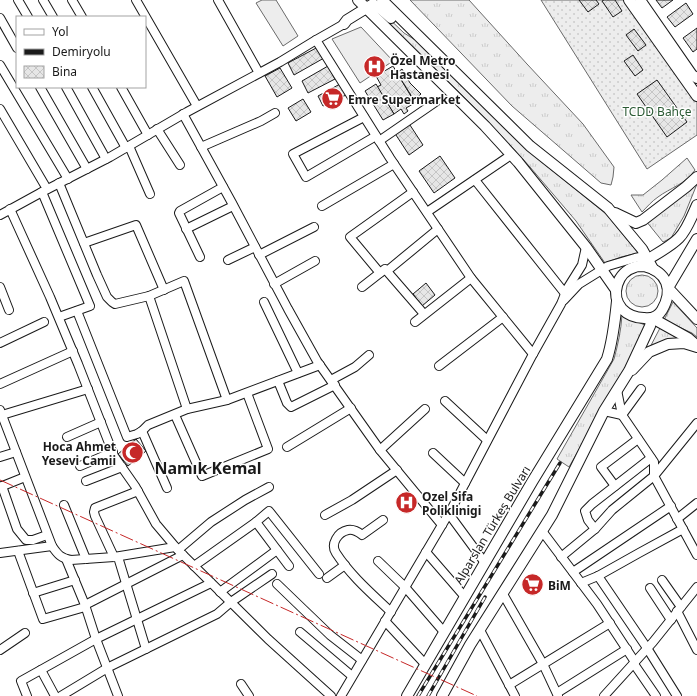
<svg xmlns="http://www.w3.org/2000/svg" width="697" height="696" viewBox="0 0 697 696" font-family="'Noto Sans',sans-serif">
	<defs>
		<pattern id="grass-tufts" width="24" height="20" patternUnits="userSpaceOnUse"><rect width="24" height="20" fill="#ededed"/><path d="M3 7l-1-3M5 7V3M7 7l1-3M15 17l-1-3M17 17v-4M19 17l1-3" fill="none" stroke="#cbcbcb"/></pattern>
		<pattern id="garden-dots" width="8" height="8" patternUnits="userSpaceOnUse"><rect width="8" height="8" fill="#ededed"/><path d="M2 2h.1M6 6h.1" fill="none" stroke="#cbcbcb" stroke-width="1.8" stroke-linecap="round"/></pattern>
		<pattern id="building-cross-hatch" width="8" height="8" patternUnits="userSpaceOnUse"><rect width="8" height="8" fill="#e6e6e6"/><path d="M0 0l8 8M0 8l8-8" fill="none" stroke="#c5c5c5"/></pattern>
	</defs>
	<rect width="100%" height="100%" fill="#fff"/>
	<!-- grass -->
	<g fill="url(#grass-tufts)" stroke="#6a6a6a">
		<path d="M410,0H469L527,64L583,124L614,167L613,177L611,185L601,183L512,106Z"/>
		<path d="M381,11L404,33L417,41L506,130L538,159L606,214L638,253L621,257L605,263L576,221L530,167L501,135L471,104L379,13Z"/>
		<path d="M687,158L695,170C686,184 670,188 658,197C652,201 647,207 642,212L631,195H643L662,180Z"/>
		<path d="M697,181V184L684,216L671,238L663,242L646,221Z"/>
		<circle cx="642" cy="291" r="16"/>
		<path d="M673,302L697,328V337L692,333L664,320Z"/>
		<path d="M622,315L647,326C623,374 596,420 569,467L557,459L614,359C618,344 621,331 622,315Z"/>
		<path d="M660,328L691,342L648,351Z"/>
	</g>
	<!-- garden -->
	<path fill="url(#garden-dots)" stroke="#6a6a6a" d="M541,0H625L697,102V135L647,169Z"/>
	<!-- built -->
	<g fill="#ededed" stroke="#6a6a6a">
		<path d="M262,0H276L298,36L283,46L256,3Z"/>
		<path d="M361,27L393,61L360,83L332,39Z"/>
	</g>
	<!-- building -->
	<g fill="url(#building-cross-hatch)" stroke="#1a1a1a">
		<path d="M579,0H596L599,4L588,12Z"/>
		<path d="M604,0H615L622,11L613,17L602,1Z"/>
		<path d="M656,0H673L662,8Z"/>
		<path d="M686,3L693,14L675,27L667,17Z"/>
		<path d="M697,28V49L693,52L683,38Z"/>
		<path d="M634,29L646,45L638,51L626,35Z"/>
		<path d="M318,47L324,58L294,75L288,63Z"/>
		<path d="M633,55L643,70L635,76L624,61Z"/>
		<path d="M328,66L335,79L308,93L302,81Z"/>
		<path d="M393,66L415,103L406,108L408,111L404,114L401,109L394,114L377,87L381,85L376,76Z"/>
		<path d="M280,68L292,88L277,97L265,76Z"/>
		<path d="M402,69L410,83L421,94L414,100L397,73Z"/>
		<path d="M657,80L687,122L667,137L637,94Z"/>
		<path d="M340,84L346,95L323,106L318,96Z"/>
		<path d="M376,84L394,114L383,120L365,91Z"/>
		<path d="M303,99L311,112L296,121L288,108Z"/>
		<path d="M408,122L423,145L409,155L394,132Z"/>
		<path d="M440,156L455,178L434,193L419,171Z"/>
		<path d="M426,283L435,295L422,306L413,294Z"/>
		<path d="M136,439L146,451L128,466L118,454Z"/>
	</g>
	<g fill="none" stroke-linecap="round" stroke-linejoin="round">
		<defs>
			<g id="minor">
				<path d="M18,0L28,17"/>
				<path d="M43,0L53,17"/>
				<path d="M72,0L82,17"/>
				<path d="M136,0L197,106"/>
				<path d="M218,0L259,73"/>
				<path d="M0,18L17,48"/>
				<path d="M316,40L390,158L471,278L533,354"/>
				<path d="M0,65L68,179"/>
				<path d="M40,87L87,169"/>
				<path d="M66,87L106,159"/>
				<path d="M92,87L126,148"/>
				<path d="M121,87L148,135"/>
				<path d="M0,109L47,189"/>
				<path d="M183,114L232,203L288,309L317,361L380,450L442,525"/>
				<path d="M364,117L293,154L306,177L376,136"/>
				<path d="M157,129L180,165"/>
				<path d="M379,141L437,101"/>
				<path d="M129,146L150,194"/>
				<path d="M201,147L261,121L275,113"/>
				<path d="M475,180L567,296"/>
				<path d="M59,183L97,275L107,297L112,302L115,304L149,296L184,281L227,400"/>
				<path d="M42,192L90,306L59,317"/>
				<path d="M322,206L394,164"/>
				<path d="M10,209L50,297L78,364L114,456L135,486L156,524L178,550L268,639L331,696"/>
				<path d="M427,212L511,155"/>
				<path d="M0,215L42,192L110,157L187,112L280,62L316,40L344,24"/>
				<path d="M186,229L233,206"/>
				<path d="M84,243L136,225L164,290"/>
				<path d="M259,255L314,227"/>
				<path d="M200,257L179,213L180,211L223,187"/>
				<path d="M228,260L255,247"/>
				<path d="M387,271L438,229"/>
				<path d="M380,273L350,237L413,192"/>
				<path d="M274,284L315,261"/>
				<path d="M0,287L9,310"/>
				<path d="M362,287L385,269L424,314"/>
				<path d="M149,296L187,409"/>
				<path d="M564,300L579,284L608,266L635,258L640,257L647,259"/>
				<path d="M264,302L298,373"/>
				<path d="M77,311L127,437L137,434L142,431L148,425L187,409L227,400L320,365"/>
				<path d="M415,322L471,278"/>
				<path d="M0,343L44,322"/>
				<path d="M439,366L503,317"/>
				<path d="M331,380L355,367L369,355"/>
				<path d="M278,381L287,403L291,407L335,385"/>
				<path d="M0,384L73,351"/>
				<path d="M617,390L622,415"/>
				<path d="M445,401L487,440"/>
				<path d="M0,410L52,546C58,555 61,558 71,560L114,557L175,547"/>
				<path d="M2,415L88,389"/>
				<path d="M175,415L202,476L268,449L247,393"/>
				<path d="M622,415L641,389"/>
				<path d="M697,423L654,476L697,555"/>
				<path d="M142,431L167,488"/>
				<path d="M67,437L101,422"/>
				<path d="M287,447L351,408"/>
				<path d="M380,450L425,409"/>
				<path d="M433,453L465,483"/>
				<path d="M0,457L16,452"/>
				<path d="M80,466L113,452"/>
				<path d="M86,481L122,467"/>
				<path d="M2,486L17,529L26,540H33L47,535"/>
				<path d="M615,486L601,467L638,439"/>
				<path d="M0,487L25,477"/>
				<path d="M64,505L86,559"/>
				<path d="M449,514L485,563"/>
				<path d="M325,515L352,500L397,470"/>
				<path d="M677,519L697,503"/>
				<path d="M383,520L362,535C359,532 353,529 348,530C338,532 330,544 336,553C351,576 371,593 391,612"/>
				<path d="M256,522L289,566"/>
				<path d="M595,529L588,520L585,511L592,504L651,458"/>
				<path d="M542,531L597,604L635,662"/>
				<path d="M178,550L211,522L245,500L269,487"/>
				<path d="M18,551L43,619L85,607"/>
				<path d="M426,552L465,597"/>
				<path d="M0,553L52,546"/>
				<path d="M114,557L95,516L94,512L95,508L138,491"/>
				<path d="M118,557L146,649"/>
				<path d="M561,557L595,529L612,510L654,476V462L622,415L604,411"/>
				<path d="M66,559L85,605L96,639L118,696"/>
				<path d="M378,561L405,587L444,632"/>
				<path d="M194,566L256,522L269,511L319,574"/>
				<path d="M573,572L671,506"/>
				<path d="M598,576L647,648L677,696"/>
				<path d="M327,578L345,565"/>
				<path d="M662,580L681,607"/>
				<path d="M581,583L598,576L639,553L683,529"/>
				<path d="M277,584L330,635L362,660"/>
				<path d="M650,588L671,620"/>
				<path d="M220,592L277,550"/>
				<path d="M33,593L75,580"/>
				<path d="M503,594L543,664L558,696"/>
				<path d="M85,605L183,555"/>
				<path d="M677,611L697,650"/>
				<path d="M385,621L425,664"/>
				<path d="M480,630L515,696"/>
				<path d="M300,632L352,676"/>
				<path d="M0,650L25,633"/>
				<path d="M634,664L656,696"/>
				<path d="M41,670L55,696"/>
				<path d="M241,684L249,696"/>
				<path d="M509,685L610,623"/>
				<path d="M557,693L627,649"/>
				<path d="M27,696L21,681L96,639L211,583"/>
				<path d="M61,696L109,667L217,614L231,602L272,574"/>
				<path d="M341,696L452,508L533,354L561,304L567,289L582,265L586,247"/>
				<path d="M604,696L653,642L697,587"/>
			</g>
			<g id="major">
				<path d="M358,0L485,126L518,162L586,247L616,290"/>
				<path d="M382,0L530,146L608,208L642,249L653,269"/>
				<path d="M629,0L697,96"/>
				<path d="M640,0L692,75L697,78"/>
				<path d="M344,24L347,20L373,4L382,10L391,18"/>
				<path d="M615,213L636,223L643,220L686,187L697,177"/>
				<path d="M697,239L668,288L697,319"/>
				<path d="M642,263C654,255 669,248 679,238C687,230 692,216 697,205"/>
				<path d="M644,266C667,272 674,289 662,310C658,317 651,319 644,318C636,318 628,315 622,309C610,295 617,272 635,267C637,266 641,266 644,266Z"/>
				<path d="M652,318L688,338L695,344"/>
				<path d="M632,370L649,352L668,344L684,343L697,347"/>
				<path d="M407,696L532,482L607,359C613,340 615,321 617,301"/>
				<path d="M442,696L470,645L552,515L604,411L629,371L650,326L652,318"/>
			</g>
		</defs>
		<!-- minor casing -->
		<use href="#minor" stroke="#1a1a1a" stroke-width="10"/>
		<!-- major casing -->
		<use href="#major" stroke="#1a1a1a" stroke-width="12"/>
		<!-- minor -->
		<use href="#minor" stroke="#fff" stroke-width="8"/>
		<!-- major -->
		<use href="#major" stroke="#fff" stroke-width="10"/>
		<defs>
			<g id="rail">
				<path d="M418,696L560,463"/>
				<path d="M428,696L485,597"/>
			</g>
		</defs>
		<!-- rail casing -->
		<use href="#rail" stroke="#1a1a1a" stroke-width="3.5"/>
		<!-- rail -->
		<use href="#rail" stroke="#fff" stroke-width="2" stroke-dasharray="6" stroke-linecap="butt"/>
		<!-- power -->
		<path stroke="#c62828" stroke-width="1" stroke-dasharray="14 3 2 3" stroke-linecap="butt" d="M0,480L477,696"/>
	</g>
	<!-- icons -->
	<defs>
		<symbol id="hospital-disc" viewBox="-11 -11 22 22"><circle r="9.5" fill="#c62828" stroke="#fff"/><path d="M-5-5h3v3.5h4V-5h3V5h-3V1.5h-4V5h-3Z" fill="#fff"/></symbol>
		<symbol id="supermarket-disc" viewBox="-11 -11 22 22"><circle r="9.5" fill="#c62828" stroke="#fff"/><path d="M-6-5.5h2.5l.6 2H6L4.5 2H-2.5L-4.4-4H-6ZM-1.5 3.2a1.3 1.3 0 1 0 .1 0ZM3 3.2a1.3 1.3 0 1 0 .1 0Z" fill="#fff"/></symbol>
		<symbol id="mosque-disc" viewBox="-11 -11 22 22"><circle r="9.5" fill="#c62828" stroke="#fff"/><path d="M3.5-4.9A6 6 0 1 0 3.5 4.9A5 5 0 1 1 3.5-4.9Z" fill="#fff"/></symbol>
	</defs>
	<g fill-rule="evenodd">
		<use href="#hospital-disc" x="362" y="54" width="25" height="25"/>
		<use href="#supermarket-disc" x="320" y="86" width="25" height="25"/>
		<use href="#mosque-disc" x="120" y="440" width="25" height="25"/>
		<use href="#hospital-disc" x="394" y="490" width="25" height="25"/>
		<use href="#supermarket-disc" x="520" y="572" width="25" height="25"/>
	</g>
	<g text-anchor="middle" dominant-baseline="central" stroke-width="3" stroke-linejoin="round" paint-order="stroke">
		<!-- poi labels -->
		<g font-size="12" font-weight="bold" fill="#1a1a1a" stroke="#fff" text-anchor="start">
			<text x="390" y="60">Özel Metro<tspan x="390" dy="14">Hastanesi</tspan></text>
			<text x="348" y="99">Emre Supermarket</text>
			<text x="116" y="446" text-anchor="end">Hoca Ahmet<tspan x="116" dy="14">Yesevi Camii</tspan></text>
			<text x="422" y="496">Ozel Sifa<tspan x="422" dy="14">Poliklinigi</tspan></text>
			<text x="548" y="585">BiM</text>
		</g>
		<!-- park labels -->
		<g font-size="12" fill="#2b5a34" stroke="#fff">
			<text x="657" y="111">TCDD Bahçe</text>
		</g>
		<!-- street labels -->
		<g font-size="12" fill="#1a1a1a" stroke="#fff">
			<text transform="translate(492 525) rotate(-59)">Alparslan Türkeş Bulvarı</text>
		</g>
		<!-- district labels -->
		<g font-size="16" font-weight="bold" fill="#1a1a1a" stroke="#fff">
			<text x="208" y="468">Namık Kemal</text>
		</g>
	</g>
	<!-- legend -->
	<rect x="16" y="16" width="130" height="72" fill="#ffffff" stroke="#a3a3a3"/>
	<rect x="24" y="29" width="20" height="6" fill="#ffffff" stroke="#a3a3a3"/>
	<text x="52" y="36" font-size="12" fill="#1a1a1a">Yol</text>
	<rect x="24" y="49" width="20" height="6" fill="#1a1a1a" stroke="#a3a3a3"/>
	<text x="52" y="56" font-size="12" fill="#1a1a1a">Demiryolu</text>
	<rect x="24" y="66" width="20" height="12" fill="url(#building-cross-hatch)" stroke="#a3a3a3"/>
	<text x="52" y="76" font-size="12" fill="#1a1a1a">Bina</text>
</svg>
